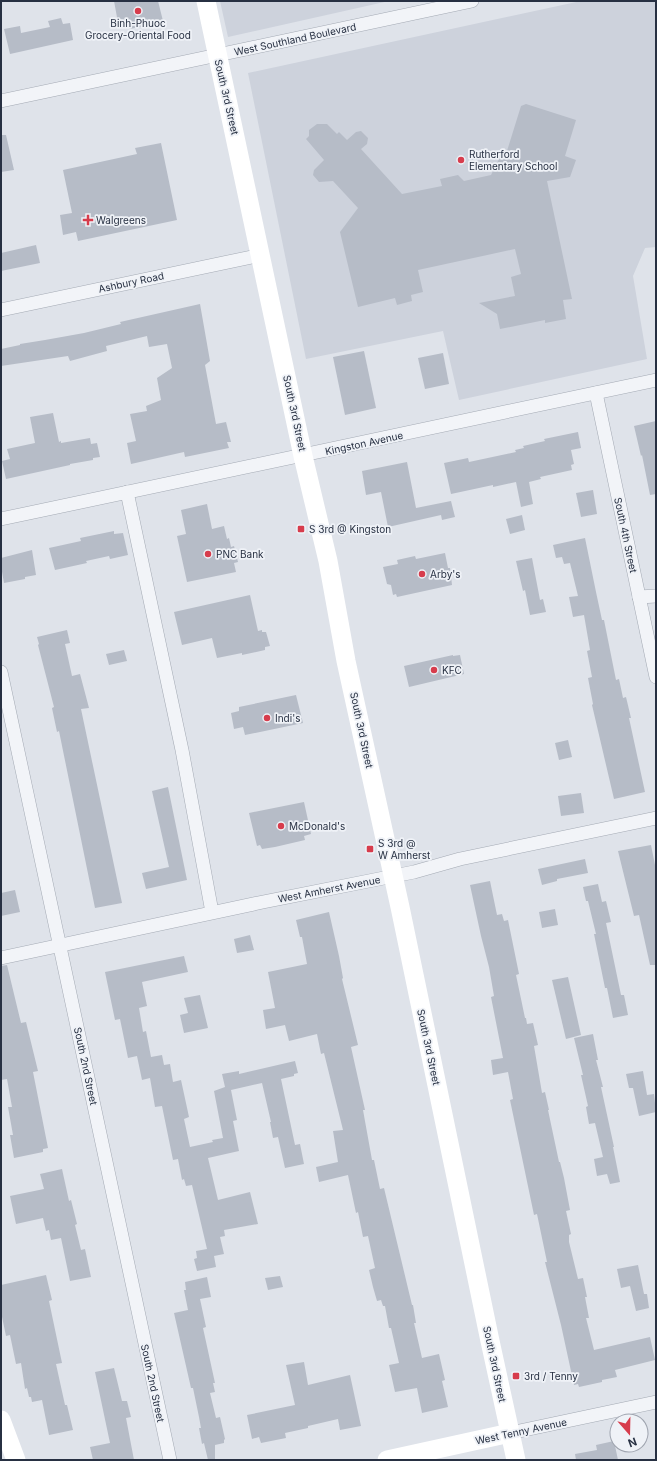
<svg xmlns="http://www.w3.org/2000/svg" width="657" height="1461" viewBox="0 0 657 1461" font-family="Inter,sans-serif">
	<rect width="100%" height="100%" fill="#dfe3ea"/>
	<!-- built -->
	<g fill="#cdd2dc">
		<path d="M220,1H389L228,37Z"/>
		<path d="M581,1H656V247L645,248L633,276L647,359L459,400L443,331L306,359L248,73Z"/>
	</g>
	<!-- building -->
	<g fill="#b6bcc7">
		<path d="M114,1H158L163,21L130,29L126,26L119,28Z"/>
		<path d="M61,18L63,24L70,23L73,40L10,54L4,29L20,26L21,33L50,27L48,21Z"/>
		<path d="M526,104L576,120L565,156L576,160L570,177L547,181L572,299L563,300L566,319L545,323V320L500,329L497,314L479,303L515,296L511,277L521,274L515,249L418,270L423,292L411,295L412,301L397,305L395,298L358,307L340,232L358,208L333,181L319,182L313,175L314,170L324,160L306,139L309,136V130L317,124H327L337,134L339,132L347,140L356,132L361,131L368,138L367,144L361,149L402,194L442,186L440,179L458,175L464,181L491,175L500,157L502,150L507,151L521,106Z"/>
		<path d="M1,135H6L14,170L1,172Z"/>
		<path d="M161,143L177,220L78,241L76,232L63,235L60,215L72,213L63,170L137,154L135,148Z"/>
		<path d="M36,245L40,263L1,271V253Z"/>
		<path d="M200,304L210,361L205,365L216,424L226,422L231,442H227L229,448L185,457L184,452L131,464L127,443L136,441L130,414L147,411L146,406L161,400L157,378L172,368L167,344L149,347L147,336L106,346L107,351L70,361L68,356L1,366V349L20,345V344L45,340L84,333L121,324L120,322Z"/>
		<path d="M364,351L376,408L345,415L333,357Z"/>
		<path d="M443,353L449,384L425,389L418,358Z"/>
		<path d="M53,413L59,442L61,441V443L90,438L91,444L97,443L100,457L93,458V460L70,464V465L6,479L2,461L10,459L7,449L35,443L30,417Z"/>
		<path d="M656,421V494L650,495L642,455L641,456L634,426Z"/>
		<path d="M578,432L581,448L571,450L574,464L571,465L572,470L540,477L541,479L529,482L533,504L521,507L516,482L493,487V485L451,494L444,463L468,458L469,462L516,452L515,450L524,448L523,446L545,441L544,439Z"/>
		<path d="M407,462L416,508L451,501L455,517L442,520L441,515L388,527L381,492L366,495L362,471Z"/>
		<path d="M593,490L597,514L581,517L576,493Z"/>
		<path d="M207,504L212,529L224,526L227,539L229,538L231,547L234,546L238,562L234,563L236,572L187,582L177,536L186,534L181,510Z"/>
		<path d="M522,515L525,530L510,534L506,519Z"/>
		<path d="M114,531V534L123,533L128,555L110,559L109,556L86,561L87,563L55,570L49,548L81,541L80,538Z"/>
		<path d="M585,538L596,592L602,620H604L616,680L619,679L623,698L626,697L631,718H629L645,792L614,799L592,705L593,704L588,678L592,677L587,651L590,650L584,615L573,617L569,597L578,596L570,563L564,564L562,557L556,558L553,545Z"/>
		<path d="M32,550L36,575L25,577V579L4,583L1,566V558Z"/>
		<path d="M445,553L448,568H450L452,585L397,597L396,594L393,595L391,585L387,584L383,567L398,564L397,560L415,556L416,559Z"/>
		<path d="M532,558L540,600L543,599L546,612L530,615L525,590L523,591L516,561Z"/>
		<path d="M250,595L258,631L262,630V632H266L270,646L265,647V650L242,655V653L217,658L212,638L182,645L174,612Z"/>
		<path d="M67,630L70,643L65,644L72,676L80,674L89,708L81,709L122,903L95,908L59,731L57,732L52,708L54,707L38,645L39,644L37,637Z"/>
		<path d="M124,650L127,661L109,665L106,654Z"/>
		<path d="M453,655V656L460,655L464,674L409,687L404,666Z"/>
		<path d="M296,695L303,723L245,735L243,727L234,729L231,713L239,711V707Z"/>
		<path d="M568,740L572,757L559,760L555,743Z"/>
		<path d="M168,787L187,880L146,889L142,873L169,867L152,791Z"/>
		<path d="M581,793L584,813L561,816L558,796Z"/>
		<path d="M304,802L311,834L304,836L305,840L275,847L262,849L260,845L257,846L249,813Z"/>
		<path d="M651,845L656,870V965H650L639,915L634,916L618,851Z"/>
		<path d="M585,859L588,873L557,879V881L542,885L538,869Z"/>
		<path d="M490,881L497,915L502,914L504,921L508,920L519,974L516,975L525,1018H526L527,1024L533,1023L538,1045L534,1046L542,1093L545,1092L549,1110H548L559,1162H560L564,1178L570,1210L566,1211L571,1234L569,1235V1242L578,1279L583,1278L587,1297H585L589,1318H586L594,1350L650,1337L655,1360L615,1370L617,1377L602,1380V1382L579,1387L578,1384L574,1385L561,1325L545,1262H547L537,1214L534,1215L510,1100L513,1099L508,1072L493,1075L491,1060L503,1058L491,997L494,996L489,967L481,936L470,885Z"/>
		<path d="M598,884L602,902L606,901L611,922L606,923L621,995H624L628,1015L613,1018L607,988H605L594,934H596L588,901H586L583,887Z"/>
		<path d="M15,890L20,912L1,916V893Z"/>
		<path d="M555,909L558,925L542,928L539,912Z"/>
		<path d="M329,912L339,956L343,978L342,979L358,1045L351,1047L365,1110H363L372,1160H374L380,1189L384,1188L412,1305H413L416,1323H414L422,1358L439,1354L445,1380L442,1381L448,1407L422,1413L417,1388L395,1392L389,1365L399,1363L391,1328H389L385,1306H383L381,1300L377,1301L373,1287L369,1270L375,1268L368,1236L363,1237L358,1212L356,1213L348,1175L319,1182L316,1167L338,1162L333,1131L343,1130L324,1053L321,1054L317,1034L289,1041L285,1025L266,1029L263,1010L275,1008L268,972L307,964L302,937H300L296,920Z"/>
		<path d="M250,935L254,950L237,953L234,939Z"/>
		<path d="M184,956L188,972L142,982L147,1006L139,1008L143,1032L146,1031L151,1057L162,1055L164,1065L170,1064L173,1082L181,1080L189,1117L184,1119L190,1147L213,1142L212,1140L223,1138L214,1091L225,1087L222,1074L239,1071V1074L295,1061L298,1073L294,1074V1076L281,1079L295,1145L300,1144L304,1164L285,1168L278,1137L273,1138L270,1122H271L262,1083L231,1090L237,1120L233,1121L239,1151L208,1158L218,1200L250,1192L258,1224L224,1230L225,1236L220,1237L224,1254L214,1256L216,1267L197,1271L194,1259L197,1258L196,1251L207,1249L192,1185L186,1186L184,1179L182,1180L178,1159L173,1160L162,1106L155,1107L150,1078L142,1080L137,1056L128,1058L120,1019L115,1020L105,972Z"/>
		<path d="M7,965L21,1023L26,1022L38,1071L33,1072L48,1148L43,1149V1152L14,1158L10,1135H13L8,1107H12L7,1079L1,1080V966Z"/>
		<path d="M568,977L581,1035L566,1039L552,980Z"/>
		<path d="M200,995L208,1028L184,1033L180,1015L188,1013L184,998Z"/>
		<path d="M593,1034L598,1060H596L603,1087H601L614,1147H613L620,1182L610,1184L607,1174L597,1176L594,1159L603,1157L595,1123L589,1124L586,1107L588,1106L581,1075H583L574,1038Z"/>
		<path d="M643,1071L647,1095L654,1094L656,1112L639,1116L633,1088H629L626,1074Z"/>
		<path d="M62,1169L69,1201L71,1200L77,1224L75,1225L81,1250L85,1249L91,1277L70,1281L61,1238L51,1240L49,1230L46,1231L43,1218L16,1224L10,1196L44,1189L40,1174Z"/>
		<path d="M638,1265L644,1294H647L649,1308L636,1311L630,1286L621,1288L617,1269Z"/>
		<path d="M46,1275L52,1300L49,1301L62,1363L56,1364L65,1405H67L73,1430L49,1435L42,1400L32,1402L31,1397H29L27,1388L25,1389L21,1363L16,1364L10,1335L6,1336L1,1312V1285Z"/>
		<path d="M280,1276L283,1287L268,1290L265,1278Z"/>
		<path d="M207,1277L211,1297L200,1299L206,1327L203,1328L215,1383H213L215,1392L210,1393L216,1418L220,1417L225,1439L224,1440V1443L215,1445V1460H208L204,1443L202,1444L199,1428H201L199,1417L193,1388H191L174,1313L188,1310L184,1290H186L185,1282Z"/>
		<path d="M304,1362L308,1385L350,1375L361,1426L340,1430L338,1419L308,1426V1428L285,1433L286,1438L261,1443L259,1437L252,1439L247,1415L295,1405L286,1365Z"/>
		<path d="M114,1368L122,1401H127L131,1417L126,1418L134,1460H93L90,1447L110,1443L95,1372Z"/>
		<path d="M614,1441L618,1460H576L575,1454L597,1450L596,1445Z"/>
	</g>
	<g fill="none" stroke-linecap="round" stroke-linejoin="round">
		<defs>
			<g id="street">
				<path d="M1,101L472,1"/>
				<path d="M1,310L261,255"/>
				<path d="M596,393L656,677"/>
				<path d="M127,492L182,750L212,912"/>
				<path d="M1,519L656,380"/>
				<path d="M639,597L656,596"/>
				<path d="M1,672L170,1460"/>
				<path d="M1,958L263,902L414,872L460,859L656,818"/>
				<path d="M510,1433L656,1402"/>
			</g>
		</defs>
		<!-- street casing -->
		<use href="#street" stroke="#a4aab4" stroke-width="14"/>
		<!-- street -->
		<use href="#street" stroke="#f2f4f8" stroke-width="13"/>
		<!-- secondary -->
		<g stroke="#fff" stroke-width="19">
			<path d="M206,1L303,456L328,561L346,661L400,907L490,1341L516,1460"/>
			<path d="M1,1420L16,1460"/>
			<path d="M387,1460L510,1433"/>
		</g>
	</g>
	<!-- markers -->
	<g fill="#d73c4c" stroke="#eff2f7" stroke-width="1.5">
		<circle cx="138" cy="11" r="4"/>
		<circle cx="461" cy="160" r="4"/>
		<path d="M86 214h4v4h4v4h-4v4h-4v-4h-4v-4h4z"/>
		<rect x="297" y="525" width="8" height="8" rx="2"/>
		<circle cx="208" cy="554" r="4"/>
		<circle cx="422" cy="574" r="4"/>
		<circle cx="434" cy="670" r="4"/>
		<circle cx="267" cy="718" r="4"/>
		<circle cx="281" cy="826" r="4"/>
		<rect x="366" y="845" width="8" height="8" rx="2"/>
		<rect x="512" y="1372" width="8" height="8" rx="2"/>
	</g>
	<g text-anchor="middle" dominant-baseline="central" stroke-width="3.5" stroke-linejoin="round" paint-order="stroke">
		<!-- poi labels -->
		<g font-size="10" fill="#273042" stroke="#eff2f7" text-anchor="start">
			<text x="138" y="23" text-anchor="middle">Binh-Phuoc<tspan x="138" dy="12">Grocery-Oriental Food</tspan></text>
			<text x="469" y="154">Rutherford<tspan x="469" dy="12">Elementary School</tspan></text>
			<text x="96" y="220">Walgreens</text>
			<text x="309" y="529">S 3rd @ Kingston</text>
			<text x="216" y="554">PNC Bank</text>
			<text x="430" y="574">Arby's</text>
			<text x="442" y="670">KFC</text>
			<text x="275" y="718">Indi's</text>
			<text x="289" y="826">McDonald's</text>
			<text x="378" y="843">S 3rd @<tspan x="378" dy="12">W Amherst</tspan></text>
			<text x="524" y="1376">3rd / Tenny</text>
		</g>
		<!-- street labels -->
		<g font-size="10" fill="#273042" stroke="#eff2f7">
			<text transform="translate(295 39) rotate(-12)">West Southland Boulevard</text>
			<text transform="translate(227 97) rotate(77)">South 3rd Street</text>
			<text transform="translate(131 282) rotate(-12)">Ashbury Road</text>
			<text transform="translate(295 413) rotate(78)">South 3rd Street</text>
			<text transform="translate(364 443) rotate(-12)">Kingston Avenue</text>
			<text transform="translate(626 535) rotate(78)">South 4th Street</text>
			<text transform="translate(362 730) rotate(78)">South 3rd Street</text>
			<text transform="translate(329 889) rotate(-11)">West Amherst Avenue</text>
			<text transform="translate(429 1047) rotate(78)">South 3rd Street</text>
			<text transform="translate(86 1066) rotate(78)">South 2nd Street</text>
			<text transform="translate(495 1364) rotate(78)">South 3rd Street</text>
			<text transform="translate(153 1383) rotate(78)">South 2nd Street</text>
			<text transform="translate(521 1431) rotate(-12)">West Tenny Avenue</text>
		</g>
	</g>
	<!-- border -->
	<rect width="657" height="1461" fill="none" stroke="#273042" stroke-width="4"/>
	<!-- north arrow -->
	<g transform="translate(629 1433) rotate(160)"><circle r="19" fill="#eff2f7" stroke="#9fa4af"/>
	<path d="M0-3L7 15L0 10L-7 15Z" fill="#d73c4c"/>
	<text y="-6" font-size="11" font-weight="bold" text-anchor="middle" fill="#273042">N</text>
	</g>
</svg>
